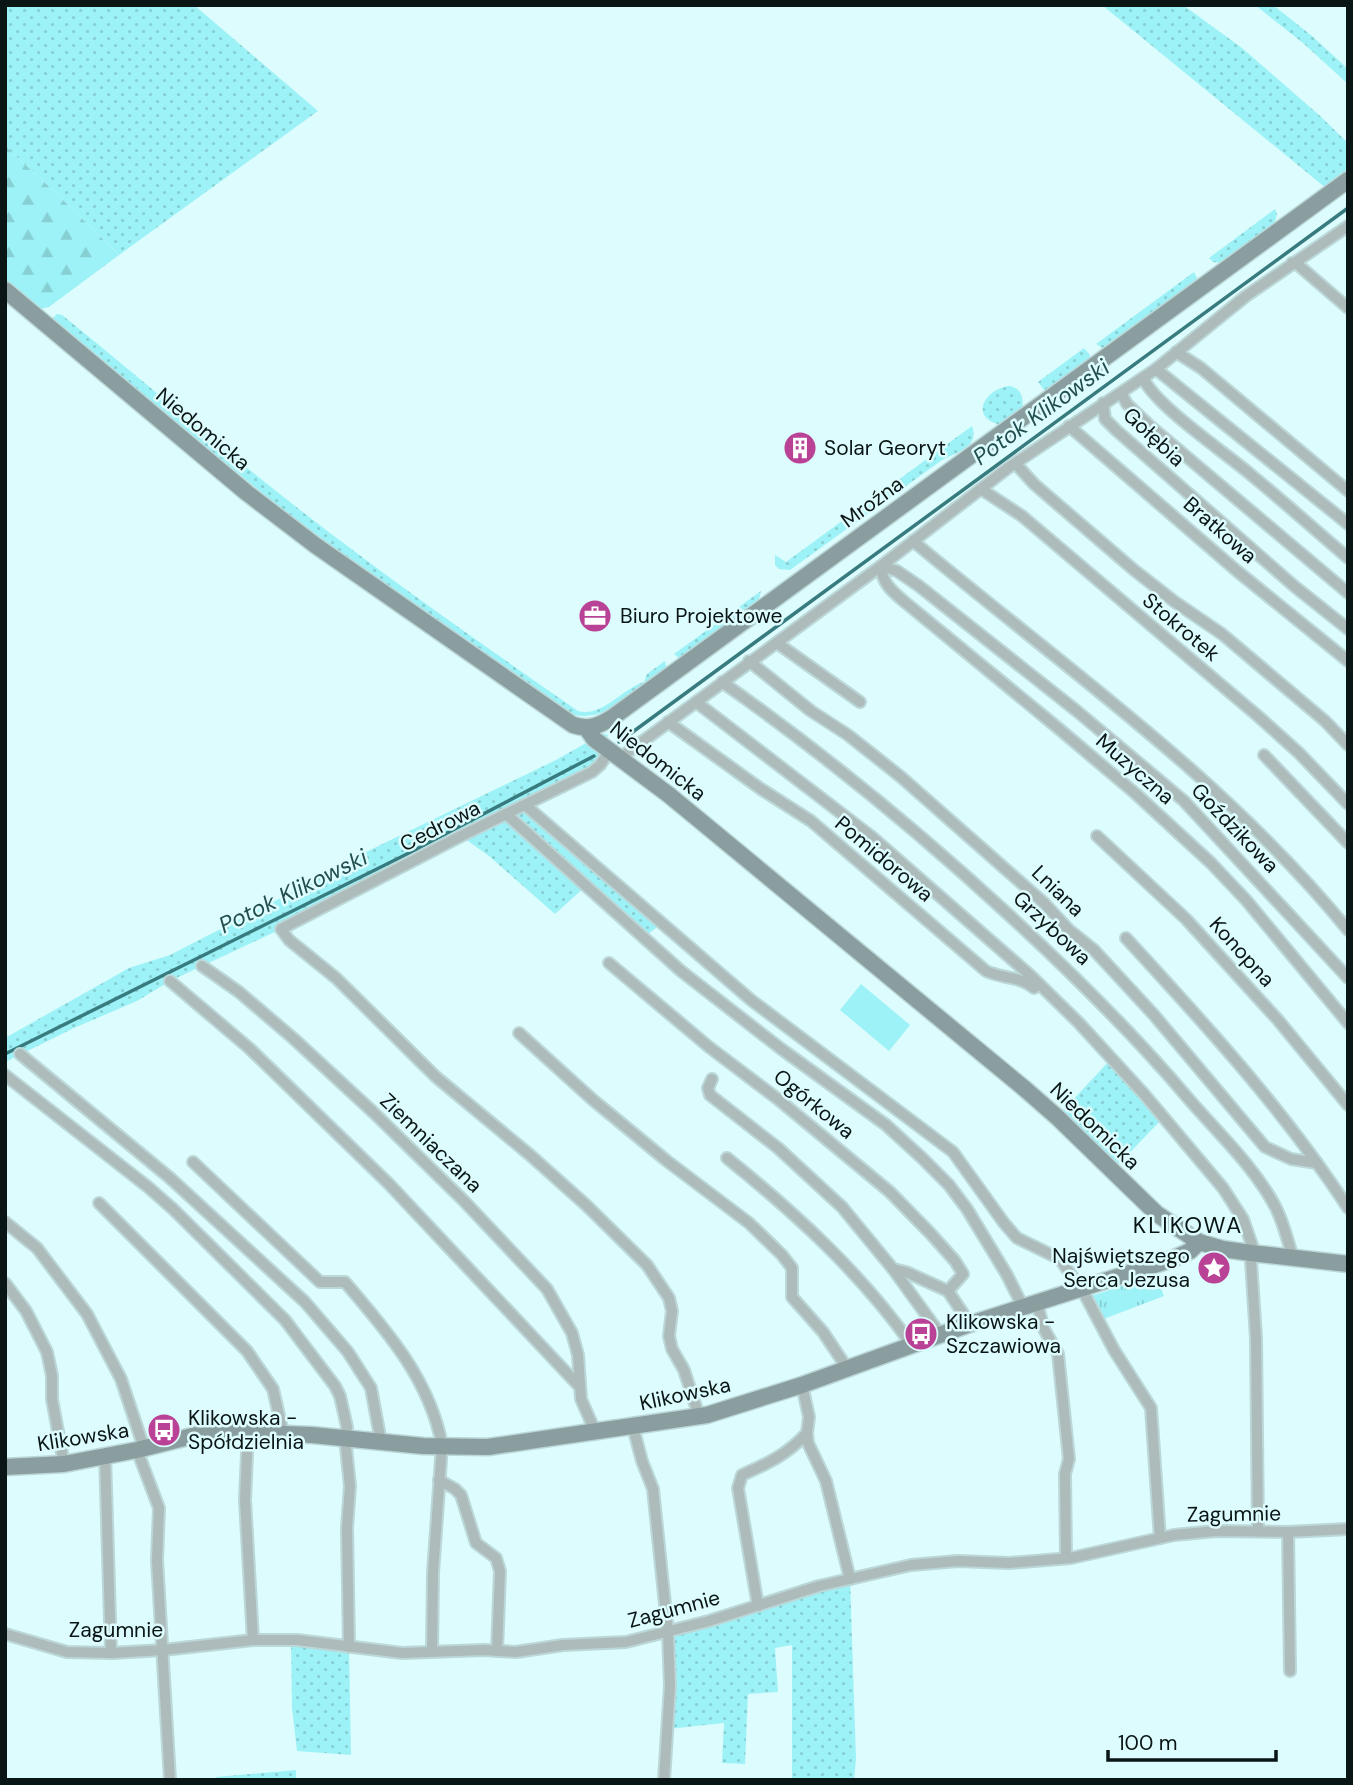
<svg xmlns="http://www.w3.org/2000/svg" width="1353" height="1785" viewBox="0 0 1353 1785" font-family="'DM Sans',sans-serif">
	<defs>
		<pattern id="grass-dots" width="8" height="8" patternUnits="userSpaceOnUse" patternTransform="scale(1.75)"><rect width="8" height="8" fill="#9df2f7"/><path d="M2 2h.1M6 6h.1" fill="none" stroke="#86cfd3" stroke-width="1.8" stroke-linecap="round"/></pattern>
		<pattern id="forest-firs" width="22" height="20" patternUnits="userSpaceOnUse" patternTransform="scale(1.75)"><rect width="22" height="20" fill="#9df2f7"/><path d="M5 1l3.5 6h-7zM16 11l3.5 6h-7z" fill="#86cfd3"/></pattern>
		<pattern id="park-tufts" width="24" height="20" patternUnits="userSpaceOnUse" patternTransform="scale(1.75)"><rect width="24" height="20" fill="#9df2f7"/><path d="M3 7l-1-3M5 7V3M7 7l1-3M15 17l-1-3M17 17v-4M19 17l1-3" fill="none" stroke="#86cfd3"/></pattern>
	</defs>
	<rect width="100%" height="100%" fill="#ddfcfd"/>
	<!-- grass -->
	<g fill="url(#grass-dots)">
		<path d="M5,5H194L318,111L119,255L56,193L5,146Z"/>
		<path d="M1102,5H1183L1242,48L1319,115L1348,143V172L1326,188Z"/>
		<path d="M1255,5H1273L1312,36L1348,69V84L1303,43Z"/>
		<path d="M1275,209L1277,214L1274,225L1222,263L1213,262L1209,258Z"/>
		<path d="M1194,272L1197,278L1196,282L1106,350L1096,344Z"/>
		<path d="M57,314L62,315C143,380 221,449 304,513C393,582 486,647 578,711C602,718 623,688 644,682L647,674L665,661L667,671C644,688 607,722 575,715C570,714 565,710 560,708L297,522L56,322L53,318Z"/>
		<path d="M1084,348L1090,355L1088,361L1048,390H1044L1038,382Z"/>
		<path d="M1010,386C1022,389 1024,399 1022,410L1001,425C968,418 985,388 1010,386Z"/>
		<path d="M972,426C980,447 956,453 942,460L790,570L779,569L775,565V555L786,562Z"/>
		<path d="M761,591L758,603L681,660L674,654Z"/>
		<path d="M587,729L608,735L598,760L600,765L526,804L663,923L645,936L586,886L555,914L489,856L461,836L281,929L170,981L137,1001L74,1028L5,1062V1038L129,968L170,955L314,881L368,851L556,760L593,739Z"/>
		<path d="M1111,1059L1164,1117L1112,1171L1057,1117Z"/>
		<path d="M850,1579L856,1759L854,1780H792V1645L775,1648L778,1692L748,1694L745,1764L722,1763L724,1723L668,1729V1633Z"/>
		<path d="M291,1640L349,1647L351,1755L297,1751L292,1708Z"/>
		<path d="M296,1770V1780H216V1777Z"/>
	</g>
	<!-- forest -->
	<path fill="url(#forest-firs)" d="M5,146L56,193L119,255L49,307L40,309L5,281Z"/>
	<!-- park -->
	<path fill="url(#park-tufts)" d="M1156,1275L1164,1296L1101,1320L1091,1296Z"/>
	<!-- pitch -->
	<path fill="#9df2f7" d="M861,984L910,1025L889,1051L840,1010Z"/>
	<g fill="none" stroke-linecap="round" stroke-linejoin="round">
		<!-- stream -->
		<g stroke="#377b7f" stroke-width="3.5">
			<path d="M619,742L1348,208"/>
			<path d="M5,1054L409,853L594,756"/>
		</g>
		<defs>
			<g id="street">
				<path d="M1292,263L1297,264L1348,308"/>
				<path d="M1176,352L1201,368L1348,491"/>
				<path d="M1156,369L1348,524"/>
				<path d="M1143,378C1157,407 1223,451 1250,474C1283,501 1315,530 1348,558"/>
				<path d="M1121,393L1127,404L1149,425L1348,593"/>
				<path d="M1103,403L1105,419L1116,430L1294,586L1348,629"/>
				<path d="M1069,426L1237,571L1348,661"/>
				<path d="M1016,464L1034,484L1134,570L1175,602L1222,634L1325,721L1348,745"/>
				<path d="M981,489L1022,516L1259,717L1299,753L1348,804"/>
				<path d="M913,541C1062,666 1224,778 1348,930"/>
				<path d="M777,643L860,702"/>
				<path d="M749,661L811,711L848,735L901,777L1044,903L1069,930L1094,950L1154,1015L1265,1147L1291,1159L1317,1163"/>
				<path d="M722,682C823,753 918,831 1009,915C1072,973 1132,1032 1187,1097C1217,1132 1255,1167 1276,1208C1284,1224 1288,1242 1293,1258"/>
				<path d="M696,702L872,837L1031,976L1079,1023L1144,1094L1223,1188L1243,1219L1252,1245L1251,1261L1256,1338L1258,1531"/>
				<path d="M668,722L761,789L811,821L986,971C1003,979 1020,976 1034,988"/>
				<path d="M610,750L600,765L592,772L461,836L281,929L289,940L336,978L436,1077L530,1155L586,1205L647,1265L669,1298L672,1311L669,1336L672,1349L684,1370L699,1416"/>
				<path d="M1264,755L1348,843"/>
				<path d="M620,758L881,566L1008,468L1156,369L1246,296L1348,226"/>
				<path d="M525,805L751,1000L953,1152L1004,1223L1017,1238L1060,1259L1085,1295L1114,1350L1151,1408L1160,1538"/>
				<path d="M506,814L681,971L780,1048L886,1125L922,1158L949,1185L967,1209L1007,1275L1023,1307"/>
				<path d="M1097,836L1186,919L1278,1020L1348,1105"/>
				<path d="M1126,938C1205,1024 1284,1110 1348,1208"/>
				<path d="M609,963L709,1047L779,1100L890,1192L931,1234L955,1261L963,1274L948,1291"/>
				<path d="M202,966L239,992L294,1039L373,1112L464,1201L547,1289L572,1333L578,1355L581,1399L595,1431"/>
				<path d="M1348,978L1184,801L1078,712L919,586L897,571L881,566C882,584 893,592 906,603L1058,728L1136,794L1211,863L1246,900L1348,1023"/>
				<path d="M170,981L249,1048L389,1184L579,1386"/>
				<path d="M519,1033L593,1100L667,1161L749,1223L782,1255L792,1268V1297L823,1332L847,1368"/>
				<path d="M20,1054L170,1178L305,1302L348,1352L371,1388L381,1442"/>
				<path d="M5,1075L148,1187L173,1209L285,1320L335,1386L340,1396L347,1427L345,1438L350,1486L347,1528L349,1647"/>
				<path d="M712,1079L708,1088L710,1095L778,1148L842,1207L893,1269L906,1272L948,1291L970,1324"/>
				<path d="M727,1158C795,1213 860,1272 911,1344"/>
				<path d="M193,1162L320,1282H345C387,1331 430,1380 442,1445L433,1573L432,1651"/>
				<path d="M99,1203L247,1351L273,1389L283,1433"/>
				<path d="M5,1222L37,1248L87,1314L121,1379L144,1448"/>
				<path d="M893,1269L940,1334"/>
				<path d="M5,1283L26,1311L47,1352L52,1376V1399L64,1464"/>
				<path d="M1037,1303L1044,1329L1058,1354L1069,1459L1065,1474L1066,1558"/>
				<path d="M802,1385L809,1417L807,1433L808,1443L826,1481L850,1579"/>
				<path d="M633,1427L642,1461L653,1489L668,1633L670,1686L664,1780"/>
				<path d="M248,1431L245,1500L253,1640"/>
				<path d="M137,1450L159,1508L157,1560L170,1780"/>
				<path d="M105,1455L111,1653"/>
				<path d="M439,1480L455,1489L461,1495L476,1543L496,1558L500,1571L497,1651"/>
				<path d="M1288,1532L1290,1671"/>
				<path d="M758,1606L738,1488L742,1475C767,1464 788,1454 807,1433"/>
				<path d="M5,1634L67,1652L112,1653L163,1650L253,1640H297L402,1653L484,1650L516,1652L563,1645L626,1642L709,1621L819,1586L911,1565L958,1561L1009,1563L1071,1558L1174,1535L1216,1531L1288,1532L1348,1529"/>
			</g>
			<g id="secondary">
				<path d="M5,290L247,493L315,545L573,725C589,730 599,726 613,717L1348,180"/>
				<path d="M587,729L594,739L669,795L1025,1089L1057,1117L1157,1214L1199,1242L1223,1249L1251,1253L1348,1264"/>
				<path d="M5,1467L64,1464L137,1450L212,1431L312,1435L423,1446L488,1447L707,1415L802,1385L970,1324L1170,1260L1190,1251L1199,1242"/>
			</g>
		</defs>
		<!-- street casing -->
		<use href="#street" stroke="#bbd7d8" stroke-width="14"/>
		<!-- secondary casing -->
		<use href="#secondary" stroke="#bbd7d8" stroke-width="19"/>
		<!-- street -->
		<use href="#street" stroke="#aebbbb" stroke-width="10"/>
		<!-- secondary -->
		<use href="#secondary" stroke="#8b9e9f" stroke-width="16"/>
	</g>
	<!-- icons -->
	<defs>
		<symbol id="building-disc" viewBox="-11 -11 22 22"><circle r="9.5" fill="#b94196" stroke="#ddfcfd"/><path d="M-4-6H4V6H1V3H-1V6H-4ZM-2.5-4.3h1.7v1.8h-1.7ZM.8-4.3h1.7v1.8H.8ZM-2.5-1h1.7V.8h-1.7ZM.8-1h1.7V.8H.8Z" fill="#fff"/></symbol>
		<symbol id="office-disc" viewBox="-11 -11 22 22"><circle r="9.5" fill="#b94196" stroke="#ddfcfd"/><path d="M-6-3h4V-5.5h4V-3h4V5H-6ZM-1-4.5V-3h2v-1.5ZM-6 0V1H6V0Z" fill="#fff"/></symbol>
		<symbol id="sight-disc" viewBox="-11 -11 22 22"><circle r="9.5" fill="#b94196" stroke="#ddfcfd"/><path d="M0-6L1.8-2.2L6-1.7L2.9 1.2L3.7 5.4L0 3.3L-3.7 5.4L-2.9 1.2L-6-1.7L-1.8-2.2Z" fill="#fff"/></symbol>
		<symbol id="bus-disc" viewBox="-11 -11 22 22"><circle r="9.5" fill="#b94196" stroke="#ddfcfd"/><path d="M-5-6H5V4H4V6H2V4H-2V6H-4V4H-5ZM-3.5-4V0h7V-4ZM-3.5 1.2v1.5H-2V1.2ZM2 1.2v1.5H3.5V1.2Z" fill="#fff"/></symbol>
	</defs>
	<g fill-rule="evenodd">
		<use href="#building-disc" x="781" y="429" width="38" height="38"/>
		<use href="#office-disc" x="576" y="597" width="38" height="38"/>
		<use href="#sight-disc" x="1195" y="1249" width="38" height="38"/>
		<use href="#bus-disc" x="902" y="1315" width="38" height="38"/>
		<use href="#bus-disc" x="145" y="1411" width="38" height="38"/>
	</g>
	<g text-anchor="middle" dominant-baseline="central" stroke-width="5" stroke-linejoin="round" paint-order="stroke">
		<!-- street labels -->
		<g font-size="21" fill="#0a1515" stroke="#ddfcfd">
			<text transform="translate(203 429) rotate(40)">Niedomicka</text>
			<text transform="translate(1154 437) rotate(43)">Gołębia</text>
			<text transform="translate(872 502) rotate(-36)">Mroźna</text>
			<text transform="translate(1220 530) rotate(41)">Bratkowa</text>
			<text transform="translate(1181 627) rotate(40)">Stokrotek</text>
			<text transform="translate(658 761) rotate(38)">Niedomicka</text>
			<text transform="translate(1135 769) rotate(41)">Muzyczna</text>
			<text transform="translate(440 826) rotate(-27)">Cedrowa</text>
			<text transform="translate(1235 828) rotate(46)">Goździkowa</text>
			<text transform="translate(884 859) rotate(40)">Pomidorowa</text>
			<text transform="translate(1058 891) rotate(44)">Lniana</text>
			<text transform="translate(1052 928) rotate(43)">Grzybowa</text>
			<text transform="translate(1242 952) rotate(48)">Konopna</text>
			<text transform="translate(814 1104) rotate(39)">Ogórkowa</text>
			<text transform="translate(1095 1126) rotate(44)">Niedomicka</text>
			<text transform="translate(431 1143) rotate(44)">Ziemniaczana</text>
			<text transform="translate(685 1394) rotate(-12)">Klikowska</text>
			<text transform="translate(83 1437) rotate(-9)">Klikowska</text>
			<text transform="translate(1234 1514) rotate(-1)">Zagumnie</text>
			<text transform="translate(674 1609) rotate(-15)">Zagumnie</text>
			<text x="116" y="1630">Zagumnie</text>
		</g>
		<!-- poi labels -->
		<g font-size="21" fill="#0a1515" stroke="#ddfcfd" text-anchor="start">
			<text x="824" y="448">Solar Georyt</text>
			<text x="620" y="616">Biuro Projektowe</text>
			<text x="1190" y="1256" text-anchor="end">Najświętszego<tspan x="1190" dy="24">Serca Jezusa</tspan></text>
			<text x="946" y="1322">Klikowska -<tspan x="946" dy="24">Szczawiowa</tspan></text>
			<text x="188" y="1418">Klikowska -<tspan x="188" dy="24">Spółdzielnia</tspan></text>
		</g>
		<!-- water labels -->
		<g font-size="23" font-style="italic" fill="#234e50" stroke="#ddfcfd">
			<text transform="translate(1041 412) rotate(-36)">Potok Klikowski</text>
			<text transform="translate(293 891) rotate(-26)">Potok Klikowski</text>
		</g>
		<!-- neighbourhood labels -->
		<g font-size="23" letter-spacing="2" fill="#0a1515" stroke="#ddfcfd">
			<text x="1188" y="1225">KLIKOWA</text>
		</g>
	</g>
	<!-- border -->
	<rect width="1353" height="1785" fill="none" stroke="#0a1515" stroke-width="14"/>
	<!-- scale -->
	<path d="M1108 1750v10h168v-10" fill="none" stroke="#0a1515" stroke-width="3.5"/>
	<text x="1118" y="1750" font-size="21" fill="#0a1515" stroke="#ddfcfd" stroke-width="5" paint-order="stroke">100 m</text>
</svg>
